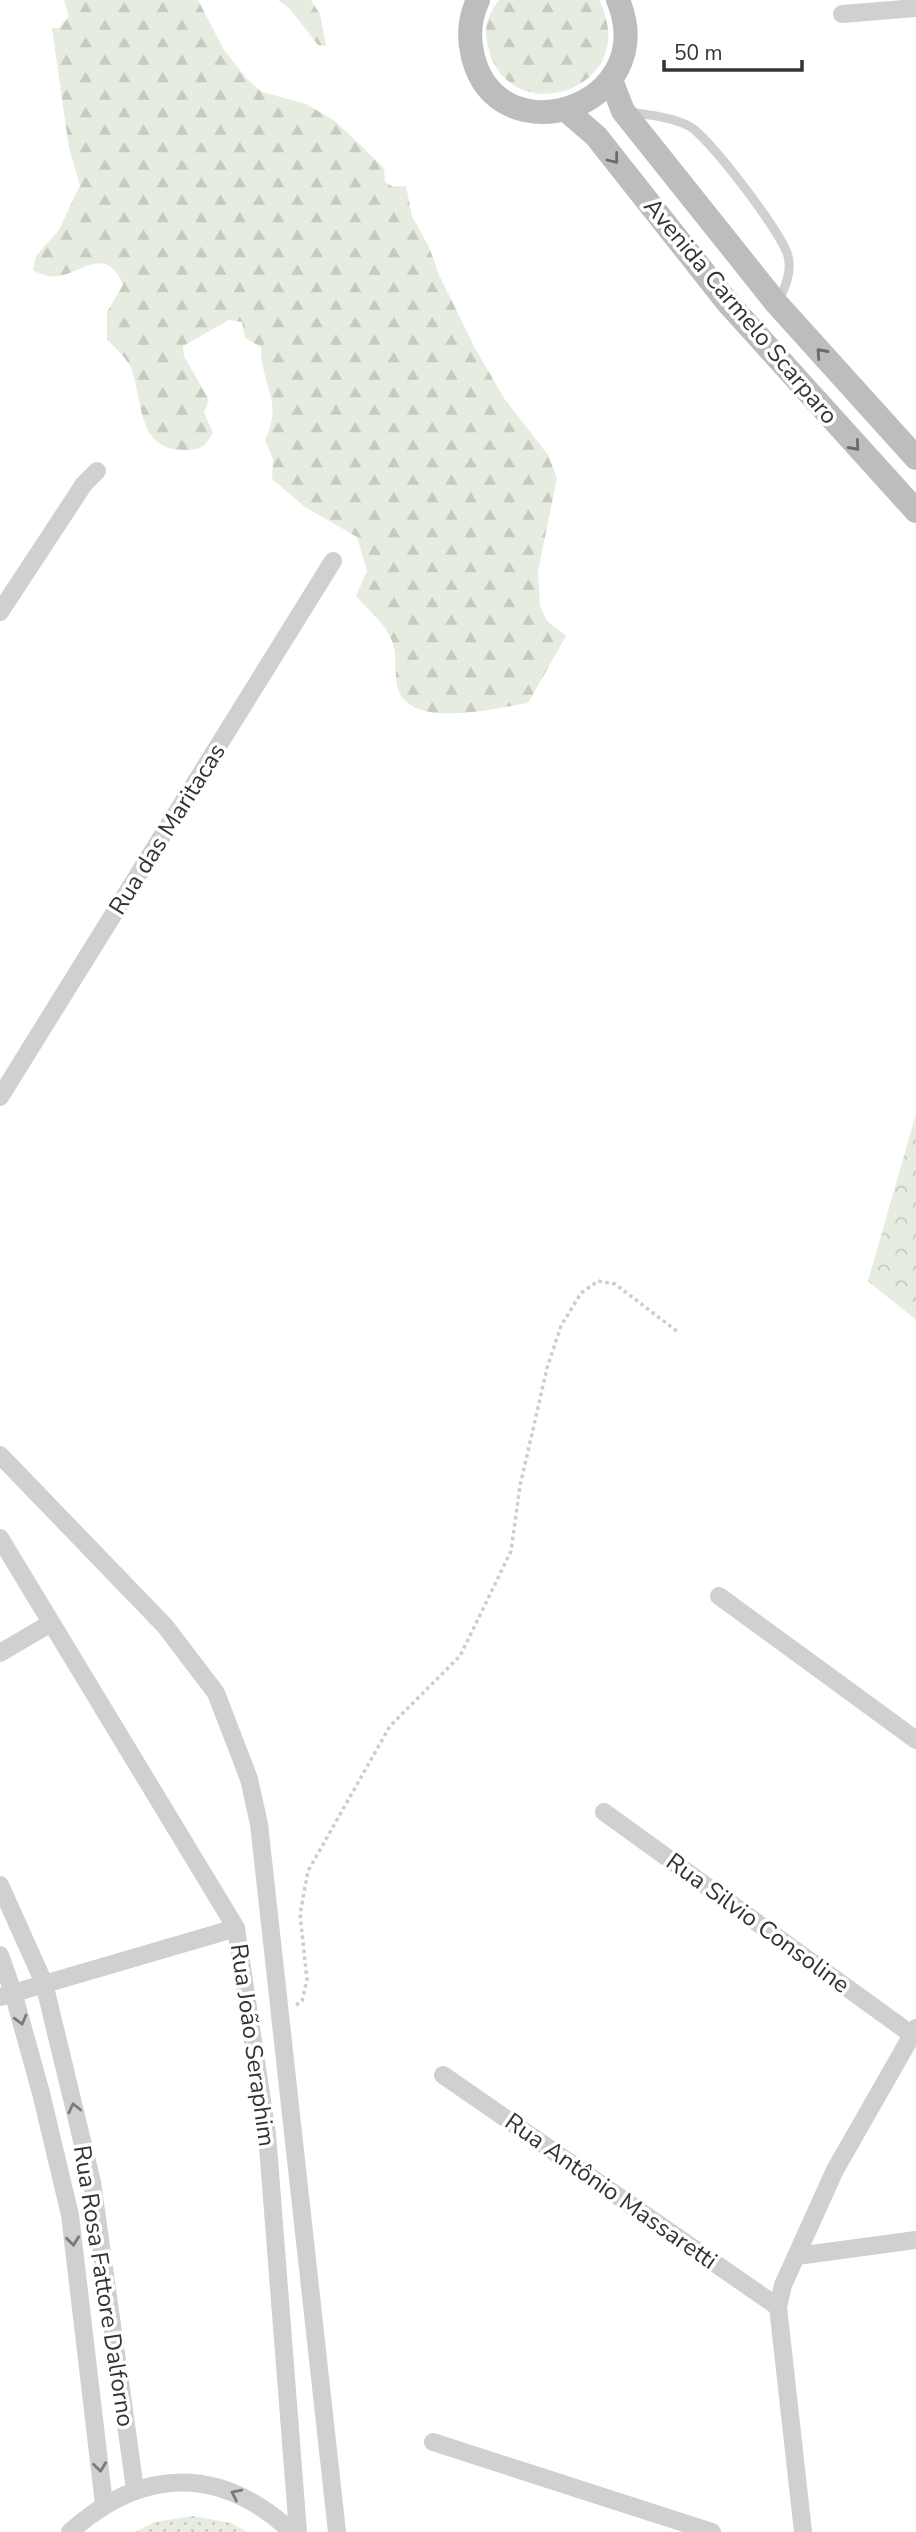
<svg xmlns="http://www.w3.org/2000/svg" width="916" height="2532" viewBox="0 0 916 2532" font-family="'Nunito Sans',sans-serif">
	<defs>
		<pattern id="grass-dots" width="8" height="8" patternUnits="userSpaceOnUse" patternTransform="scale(1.75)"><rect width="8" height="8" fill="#e6ecdf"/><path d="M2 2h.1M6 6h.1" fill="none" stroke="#c6cbc0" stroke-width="1.8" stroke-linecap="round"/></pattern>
		<pattern id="forest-firs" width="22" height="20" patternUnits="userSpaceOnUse" patternTransform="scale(1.75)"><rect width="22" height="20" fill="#e6ecdf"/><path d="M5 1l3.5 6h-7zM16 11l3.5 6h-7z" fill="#c6cbc0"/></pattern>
		<pattern id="park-crowns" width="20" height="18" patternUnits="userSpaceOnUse" patternTransform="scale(1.75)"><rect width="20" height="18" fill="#e6ecdf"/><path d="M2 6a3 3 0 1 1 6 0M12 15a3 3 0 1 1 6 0" fill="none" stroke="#c6cbc0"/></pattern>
	</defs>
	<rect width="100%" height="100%" fill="#fff"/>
	<!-- grass -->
	<path fill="url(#grass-dots)" d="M193,2516L231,2523L247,2532H135L155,2522Z"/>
	<!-- forest -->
	<g fill="url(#forest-firs)">
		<path d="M64,0H198L224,50L247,79L262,92L306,104L335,121L384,168L385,182L393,187L406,186L412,216L429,247L439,275L475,348L504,398L548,455L557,478L538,571L540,606L547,621L566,636L528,703C496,708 416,729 399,692C394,679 397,662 394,648C390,627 370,612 356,596L367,571L357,537L305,507L272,479L273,459L265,440C284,400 261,387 261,347L245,338L242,322L229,320L183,346L184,356L209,400L204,413L213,432C206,446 201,450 185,450C136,451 143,398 131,368C127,358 114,347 107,339V312L123,285C104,239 77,281 48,276C43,275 37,272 33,270L36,256L59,230L80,185L69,148L52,28H59L69,16Z"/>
		<path d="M278,0H311L320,14L326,46L318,45L290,9Z"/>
		<path d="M499,0H599C644,88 512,133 489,50C483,31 486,17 499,0Z"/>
	</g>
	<!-- park -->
	<path fill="url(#park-crowns)" d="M916,1114V1320L868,1281Z"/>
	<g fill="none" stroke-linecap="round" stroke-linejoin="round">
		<!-- path -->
		<path stroke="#cdcdcd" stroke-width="3.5" stroke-dasharray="3.5 3.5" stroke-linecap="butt" d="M296,2005L302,2001L307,1980L300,1914L308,1871L390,1726L460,1656L482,1611L511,1551L520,1486L547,1368L561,1326L581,1293L598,1281L615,1284L678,1332"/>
		<!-- lane -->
		<path stroke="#d0d0d0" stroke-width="9" d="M630,112C649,115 672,117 689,126C709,137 782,233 788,256C792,272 785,288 778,302"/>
		<!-- street -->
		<g stroke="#d0d0d0" stroke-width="18">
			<path d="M842,14L916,8"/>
			<path d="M0,612L84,484L97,471"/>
			<path d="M0,1097L333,561"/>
			<path d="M0,1455L165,1626L216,1693L249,1779L259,1824L337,2532"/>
			<path d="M0,1538L236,1928L267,2134L298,2532"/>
			<path d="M719,1596L916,1740"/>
			<path d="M0,1653L51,1623"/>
			<path d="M604,1812L911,2034"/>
			<path d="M0,1885L44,1983L92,2182L135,2489"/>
			<path d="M0,1955L13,1992L41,2093L70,2215L104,2504"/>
			<path d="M0,1997L236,1928"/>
			<path d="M443,2075L778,2307"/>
			<path d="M797,2256L916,2240"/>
			<path d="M433,2442L712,2532"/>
			<path d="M70,2532C142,2467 220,2465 292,2532"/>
			<path d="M803,2532L778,2307L783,2285L835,2170L916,2028"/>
		</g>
		<!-- secondary -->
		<g stroke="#bdbdbd" stroke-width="24">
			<path d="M478,0C469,19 468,37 473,57C499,159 662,107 618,0"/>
			<path d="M611,80L623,111L777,304L916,458"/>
			<path d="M567,111L596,136L728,303L916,511"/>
		</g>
	</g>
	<!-- one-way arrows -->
	<defs><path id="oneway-chevron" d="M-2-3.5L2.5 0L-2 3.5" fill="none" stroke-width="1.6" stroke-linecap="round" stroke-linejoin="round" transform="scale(1.75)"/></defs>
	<g stroke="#6a6a6a">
		<use href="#oneway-chevron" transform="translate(614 159) rotate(52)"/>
		<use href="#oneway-chevron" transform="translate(821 353) rotate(-132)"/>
		<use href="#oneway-chevron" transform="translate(855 446) rotate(48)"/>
	</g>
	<g stroke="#7a7a7a">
		<use href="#oneway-chevron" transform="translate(21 2020) rotate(75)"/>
		<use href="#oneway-chevron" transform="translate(74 2108) rotate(-103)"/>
		<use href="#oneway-chevron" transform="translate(73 2241) rotate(83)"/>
		<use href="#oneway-chevron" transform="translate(100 2467) rotate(83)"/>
		<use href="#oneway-chevron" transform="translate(236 2494) rotate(-154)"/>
	</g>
	<g text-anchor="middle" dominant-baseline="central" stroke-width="7" stroke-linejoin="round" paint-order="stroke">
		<!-- street labels -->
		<g font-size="24" fill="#333" stroke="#fff">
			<text transform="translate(741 311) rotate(50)">Avenida Carmelo Scarparo</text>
			<text transform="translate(167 829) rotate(-58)">Rua das Maritacas</text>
			<text transform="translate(758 1923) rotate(36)">Rua Silvio Consoline</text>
			<text transform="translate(253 2045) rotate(82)">Rua João Seraphim</text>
			<text transform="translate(611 2191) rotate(35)">Rua Antônio Massaretti</text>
			<text transform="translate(104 2286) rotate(81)">Rua Rosa Fattore Dalforno</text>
		</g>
	</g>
	<!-- scale -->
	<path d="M664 60v10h138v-10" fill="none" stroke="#333333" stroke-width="3.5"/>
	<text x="674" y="60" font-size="21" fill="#333333" stroke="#ffffff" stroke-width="5" paint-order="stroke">50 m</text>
</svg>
